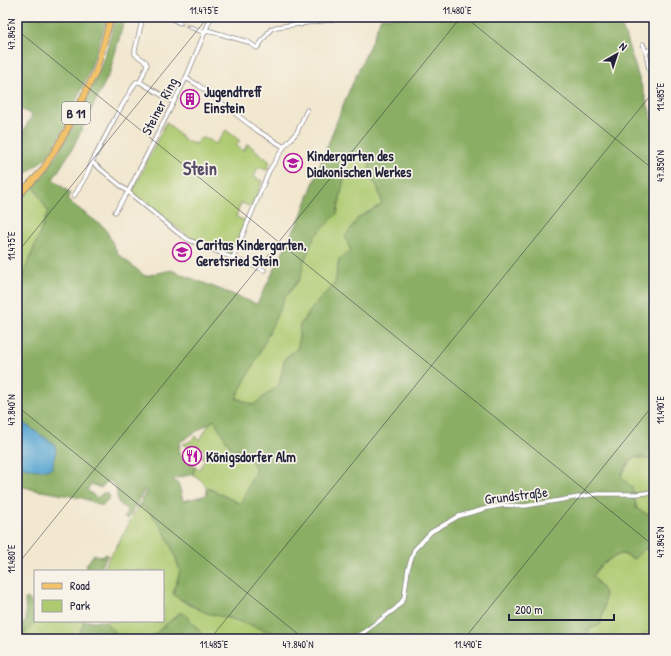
<svg xmlns="http://www.w3.org/2000/svg" width="671" height="656" viewBox="0 0 671 656" font-family="'Patrick Hand',sans-serif">
	<rect width="100%" height="100%" fill="#f7f3e8"/>
	<filter id="ink" filterUnits="userSpaceOnUse"><feTurbulence type="fractalNoise" baseFrequency=".025" numOctaves="2"/><feDisplacementMap in="SourceGraphic" scale="8" xChannelSelector="R" yChannelSelector="G"/><feConvolveMatrix kernelMatrix="1 2 1 2 8 2 1 2 1" color-interpolation-filters="sRGB"/></filter>
	<filter id="wash" filterUnits="userSpaceOnUse"><feTurbulence type="fractalNoise" baseFrequency=".012" numOctaves="4" result="noise"/><feDisplacementMap in="SourceGraphic" scale="16" xChannelSelector="R" yChannelSelector="G"/><feGaussianBlur stdDeviation="0.9" result="paint"/><feColorMatrix in="noise" values="0 0 0 0 0 0 0 0 0 0 0 0 0 0 0 0 0 1.4 0 .05"/><feComposite in="paint" operator="in"/></filter>
	<g filter="url(#wash)">
		<rect width="100%" height="100%" fill="#f2e7cf"/>
		<!-- green -->
		<g fill="#adca71" stroke="#687656">
			<path d="M166,122L186,141L195,144L201,138H205L216,144L226,130L240,141L236,145L243,151L248,144L270,162L267,170L258,167L254,177L262,181L252,207L241,203L236,217L246,221L231,254L191,238L136,197L133,191Z"/>
			<path d="M349,152L370,157V176L378,188L382,204L358,218L351,251L339,259L335,283L313,307L300,325L298,348L285,358L279,385L253,405L236,397L259,354L285,297L300,279L304,261L315,236L337,214Z"/>
			<path d="M34,186L48,212L17,291V202L29,189Z"/>
			<path d="M215,420L232,450H245L256,469L241,504L206,487L202,481L193,474L195,467L200,469L205,459L202,457L205,451L197,446L194,451L183,444L191,441L195,436L200,440L209,424Z"/>
			<path d="M635,457L654,461V490L634,494L628,484L621,476L629,463Z"/>
			<path d="M654,493V518L637,509L634,497Z"/>
			<path d="M139,506C160,512 174,552 180,571L173,593C189,609 210,613 231,619C251,625 270,631 290,639H206L185,614L179,613L149,639H122L104,621H163V571H102C106,561 113,553 118,544C125,531 131,518 139,506Z"/>
			<path d="M654,541V630L644,635V639H587L589,629L600,625L604,609L602,588L593,576C599,564 610,559 621,554L628,556L632,559L644,549L650,548Z"/>
			<path d="M37,621H85L78,635L82,638L22,639L21,637Z"/>
		</g>
		<!-- forest -->
		<g fill="#8aae63" stroke="#56684f" fill-rule="evenodd">
			<path d="M17,17H108L88,76L74,105V113L48,156L26,174L17,171V144L32,115L17,107Z"/>
			<path d="M115,17H125L110,72L71,151L53,179L70,193L67,200L105,228L118,254L145,276L171,270L257,304L300,218L345,100L373,38L381,17H619L654,124V461L638,457L633,458L626,466L621,476L632,488L634,494L636,508L654,518V541L650,548L644,549L634,559L624,554H621C610,558 599,564 593,576L605,593L604,609L600,625L589,629L587,639H290L232,619L206,613L173,595L180,571C174,552 160,512 139,506L146,491L145,489L128,519L124,517L127,510L118,502L116,487L109,481L107,482L101,488L91,484L87,490L97,498L103,493H108L110,498L103,506L82,498L35,490L17,485V465L28,468L54,444L17,419V357L21,338L17,332V291L48,212L34,186C50,167 62,146 74,125C92,90 107,56 115,17ZM349,152L369,157L370,176L378,188L382,204L358,218L345,237L351,251L339,259L335,283L313,307L300,325L298,348L285,358L279,385L253,405L236,398L259,354L285,297L300,279L304,261L315,236L337,214ZM214,420L232,450H245L256,469L241,504L206,487L207,495L183,501L179,485L173,479L193,474L195,467L192,465L194,463L179,455L180,442Z"/>
			<path d="M94,554L102,557L106,554L108,555L101,566L100,571H86V565Z"/>
			<path d="M28,598L35,607V621H37L21,637L17,629L26,621L25,599Z"/>
			<path d="M180,613L185,614L206,639H149Z"/>
			<path d="M85,621H104L122,639H82L78,636Z"/>
		</g>
		<!-- water -->
		<path fill="#59a6d2" stroke="#3e6486" d="M17,419L54,444L56,450L52,468C43,473 27,468 17,465Z"/>
	</g>
	<g filter="url(#ink)">
		<g fill="none" stroke-linecap="round" stroke-linejoin="round">
			<!-- minor-tunnel -->
			<path stroke="#c8c0b1" stroke-width="3.5" stroke-dasharray="3.5 2" stroke-linecap="butt" d="M180,23L190,27"/>
			<defs>
				<g id="minor">
					<path d="M168,17L180,23"/>
					<path d="M301,17V25"/>
					<path d="M652,21L654,26"/>
					<path d="M190,27L205,33"/>
					<path d="M207,30L248,42L257,48L271,29L276,27L329,20L377,17"/>
					<path d="M643,44L646,52L654,47"/>
					<path d="M646,52L649,70"/>
					<path d="M186,78L198,85L258,131L284,147"/>
					<path d="M140,82L147,65L146,62L135,54V50L143,17"/>
					<path d="M173,102L140,82H136L116,116L92,162L178,233L189,240L233,258L269,171L284,147L297,132L307,110"/>
					<path d="M74,196L87,174L92,162"/>
					<path d="M115,212L128,192L186,78L211,17"/>
					<path d="M233,258L264,270"/>
					<path d="M351,639L364,632L395,609L400,604L404,598L408,569L414,550L431,532L459,516L488,508L504,505L525,506L597,494H637L654,492"/>
				</g>
				<path id="primary" d="M17,197L42,171L66,132L96,71L111,17"/>
			</defs>
			<!-- minor casing -->
			<use href="#minor" stroke="#8a8485" stroke-width="5"/>
			<!-- primary casing -->
			<use href="#primary" stroke="#8a8485" stroke-width="7"/>
			<!-- minor -->
			<use href="#minor" stroke="#fff" stroke-width="3.5"/>
			<!-- primary -->
			<use href="#primary" stroke="#f2c26a" stroke-width="5.5"/>
		</g>
	</g>
	<!-- ticks -->
	<path fill="none" stroke="#22223b" stroke-width="1" stroke-opacity="0.45" d="M465,17L654,170M17,30L654,546M17,253L208,17M17,406L304,639M17,565L461,17M210,639L654,91M464,639L654,404"/>
	<!-- icons -->
	<defs>
		<symbol id="building-ring" viewBox="-11 -11 22 22"><circle r="9.5" fill="#f7f3e8" stroke="#b5179e" stroke-width="1.5"/><path d="M-4-6H4V6H1V3H-1V6H-4ZM-2.5-4.3h1.7v1.8h-1.7ZM.8-4.3h1.7v1.8H.8ZM-2.5-1h1.7V.8h-1.7ZM.8-1h1.7V.8H.8Z" fill="#b5179e"/></symbol>
		<symbol id="school-ring" viewBox="-11 -11 22 22"><circle r="9.5" fill="#f7f3e8" stroke="#b5179e" stroke-width="1.5"/><path d="M0-5L7-2L0 1L-7-2ZM-4 1L0 2.5L4 1V4Q0 6-4 4Z" fill="#b5179e"/></symbol>
		<symbol id="restaurant-ring" viewBox="-11 -11 22 22"><circle r="9.5" fill="#f7f3e8" stroke="#b5179e" stroke-width="1.5"/><path d="M-5-6h1v4h1v-4h1v4h1v-4h1v5L-1.5 .5V6h-2V.5L-5-1ZM5-6V6H3V1.5H1.5Q1.5-4 5-6Z" fill="#b5179e"/></symbol>
	</defs>
	<g fill-rule="evenodd">
		<use href="#building-ring" x="179" y="88" width="22" height="22"/>
		<use href="#school-ring" x="282" y="152" width="22" height="22"/>
		<use href="#school-ring" x="171" y="241" width="22" height="22"/>
		<use href="#restaurant-ring" x="181" y="445" width="22" height="22"/>
	</g>
	<g text-anchor="middle" dominant-baseline="central" stroke-width="3.5" stroke-linejoin="round" paint-order="stroke">
		<!-- shield labels -->
		<rect fill="#f7f3e8" stroke="#62616f" stroke-width="1" x="62" y="102" width="28" height="22" rx="3"/>
		<g font-size="13" font-weight="bold" fill="#22223b">
			<text x="76" y="113">B 11</text>
		</g>
		<!-- poi labels -->
		<g font-size="14" font-weight="bold" fill="#22223b" stroke="#f7f3e8" text-anchor="start">
			<text x="204" y="91">Jugendtreff<tspan x="204" dy="16">Einstein</tspan></text>
			<text x="307" y="155">Kindergarten des<tspan x="307" dy="16">Diakonischen Werkes</tspan></text>
			<text x="196" y="244">Caritas Kindergarten,<tspan x="196" dy="16">Geretsried Stein</tspan></text>
			<text x="206" y="456">Königsdorfer Alm</text>
		</g>
		<!-- street labels -->
		<g font-size="14" fill="#22223b" stroke="#f7f3e8">
			<text transform="translate(159 106) rotate(-63)">Steiner Ring</text>
			<text transform="translate(516 495) rotate(-7)">Grundstraße</text>
		</g>
		<!-- district labels -->
		<g font-size="18" font-weight="bold" fill="#564c69" stroke="#f7f3e8">
			<text x="200" y="168">Stein</text>
		</g>
	</g>
	<!-- margin -->
	<rect width="671" height="656" fill="none" stroke="#f7f3e8" stroke-width="44"/>
	<!-- legend -->
	<rect x="34" y="570" width="130" height="52" fill="#f7f3e8" stroke="#a29fa3"/>
	<rect x="42" y="583" width="20" height="6" fill="#f2c26a" stroke="#a29fa3"/>
	<text x="70" y="590" font-size="12" fill="#22223b">Road</text>
	<rect x="42" y="600" width="20" height="12" fill="#adca71" stroke="#a29fa3"/>
	<text x="70" y="610" font-size="12" fill="#22223b">Park</text>
	<!-- north arrow -->
	<g transform="translate(617 54) rotate(39)" stroke="#f7f3e8" stroke-width="3" paint-order="stroke">
	<path d="M0-3L7 15L0 10L-7 15Z" fill="#22223b"/>
	<text y="-6" font-size="11" font-weight="bold" text-anchor="middle" fill="#22223b">N</text>
	</g>
	<!-- scale -->
	<path d="M509 614v6h105v-6" fill="none" stroke="#22223b" stroke-width="2"/>
	<text x="515" y="614" font-size="12" fill="#22223b" stroke="#f7f3e8" stroke-width="3" paint-order="stroke">200 m</text>
	<rect x="22" y="22" width="627" height="612" fill="none" stroke="#22223b" stroke-width="1.5"/>
	<g font-size="10" text-anchor="middle" fill="#22223b">
		<text x="204" y="14">11.475°E</text>
		<text x="457" y="14">11.480°E</text>
		<text transform="translate(11 34) rotate(-90)" y="4">47.845°N</text>
		<text transform="translate(660 97) rotate(-90)" y="4">11.485°E</text>
		<text transform="translate(660 166) rotate(-90)" y="4">47.850°N</text>
		<text transform="translate(11 246) rotate(-90)" y="4">11.475°E</text>
		<text transform="translate(660 410) rotate(-90)" y="4">11.490°E</text>
		<text transform="translate(11 410) rotate(-90)" y="4">47.840°N</text>
		<text transform="translate(660 542) rotate(-90)" y="4">47.845°N</text>
		<text transform="translate(11 559) rotate(-90)" y="4">11.480°E</text>
		<text x="214" y="648">11.485°E</text>
		<text x="298" y="648">47.840°N</text>
		<text x="468" y="648">11.490°E</text>
	</g>
</svg>
